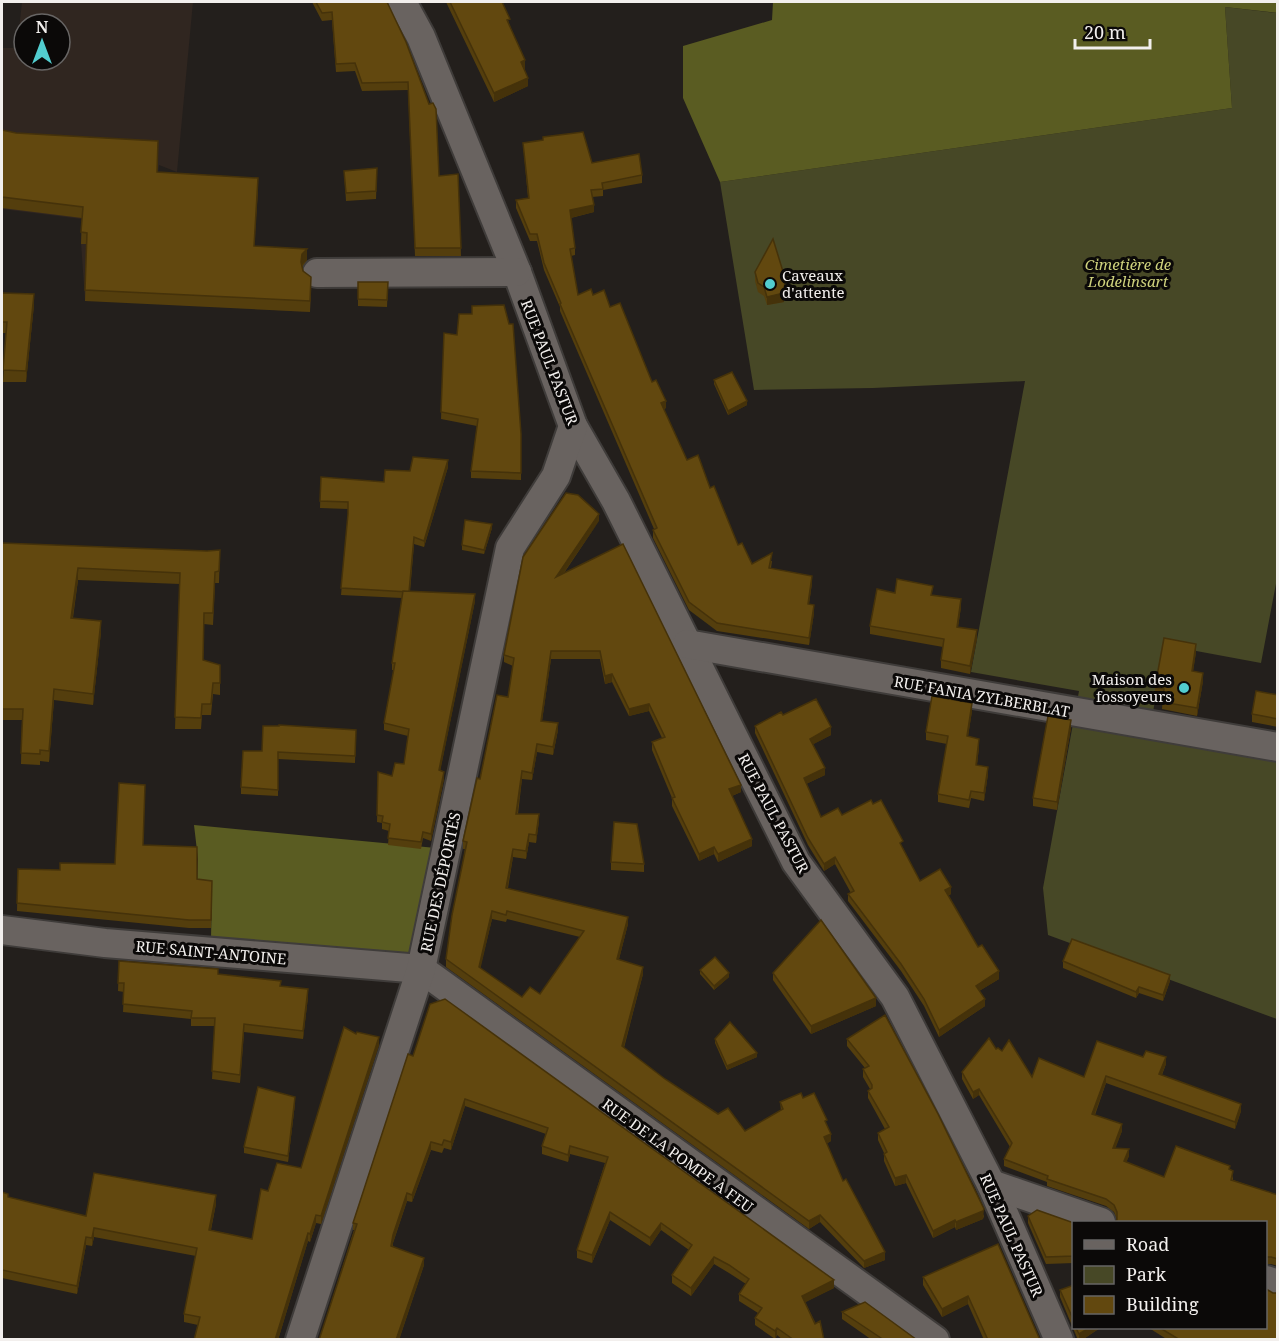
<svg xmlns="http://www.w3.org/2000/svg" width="1279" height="1341" viewBox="0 0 1279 1341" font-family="'Noto Serif',serif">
	<rect width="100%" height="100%" fill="#231f1c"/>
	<!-- built -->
	<path fill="#302620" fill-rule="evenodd" d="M22,2H193L177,172L159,165L157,183L258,189L254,256L313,261L310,312L85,300L81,243L82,219L2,209V48H17ZM24,24H60V60H24Z"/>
	<!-- green -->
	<path fill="#474826" d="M1225,7L1277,13L1278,573L1261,663L1164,645L1149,737L1277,759V1019L1048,935L1043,888L1079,691L971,672L1025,381L873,388L754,390L720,182L1232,108Z"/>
	<!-- forest -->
	<g fill="#5a5c22">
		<path d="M773,2H1277L1278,13L1225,7L1232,108L720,182L683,98V46L772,20Z"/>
		<path d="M194,825L436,848L416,955L211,938L212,889L197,887L198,859Z"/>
	</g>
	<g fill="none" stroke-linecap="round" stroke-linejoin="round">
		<defs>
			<g id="street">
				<path d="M402,2L421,37L517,272L573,426L616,501L796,862L895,997L991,1184L1059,1340"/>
				<path d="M317,273L517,272"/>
				<path d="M687,644L1278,747"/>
				<path d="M2,930L105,943L421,969L935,1340"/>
				<path d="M991,1184L1101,1222"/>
				<path d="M1266,1280L1278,1284"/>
				<path d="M300,1340L421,969L510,548L556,476L573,426"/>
			</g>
		</defs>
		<!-- street casing -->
		<use href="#street" stroke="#3f3c3a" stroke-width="32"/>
		<!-- street -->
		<use href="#street" stroke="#696360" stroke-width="28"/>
	</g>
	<!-- wall -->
	<g fill="#543e0d" fill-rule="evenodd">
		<path d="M312,2H387L439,176L458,174L461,256H415L408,90L362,91L355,71L336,72L332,20L322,21Z"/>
		<path d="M446,2H502L510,26L525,69H524L528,86L494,102Z"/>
		<path d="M2,130L16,133L158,152L157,172L258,189L254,246L307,260L302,267L311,288L310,312L85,301L87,244H81L82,218L2,208Z"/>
		<path d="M523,143L592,163L642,175V183L603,190V196L592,197L594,212L571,218L575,248V255L571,256L578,295H593L610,307L652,382L666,408L664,409L687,460L710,488L738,545L752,564L772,561L771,568L812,583L809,604L814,613L809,645L717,631L689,610L653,538V530L654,529L560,311V307L544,270L537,241H530L516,208V200L528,198Z"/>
		<path d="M377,168L376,199L346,201L344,171Z"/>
		<path d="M755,272L784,302L767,305L764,296L758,292L755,281Z"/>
		<path d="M358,282H388L387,307L358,306Z"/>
		<path d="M2,293L34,305L26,382H3L6,333H2Z"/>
		<path d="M444,333L521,434V480L471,478V471L477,426L441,419Z"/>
		<path d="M714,380L747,405L728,415L714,384Z"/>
		<path d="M448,467L424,547L414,544L410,592L475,601L440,771L444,779L431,841L423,838L421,849L388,845L389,831L382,829V823L377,822L378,772L392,776L404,764L408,736L384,730V723L394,670H392V663L402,598L341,595L348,516V509L320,508L321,477L384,482L410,471Z"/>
		<path d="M599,521L564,573L741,792L732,796L752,846L718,862L714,854L699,861L672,806V798L652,750V742L662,738L649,711L629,716L612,682L605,684L600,659H551L542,721L558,730L553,755L537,752L532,780L522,779L518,814L539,821L536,843L529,842L526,859L513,857L508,888L628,924L619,959L643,974L624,1048L665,1079L745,1131L781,1111L780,1102L803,1098L827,1126L831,1141L826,1144L843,1181L885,1260L864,1268L820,1222L809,1229L446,967V959L465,849H463V841L480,779L508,697L513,666L504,662V655ZM492,919L506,922L507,919L580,937L540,994L522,997L480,968Z"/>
		<path d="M492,528L484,554L462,550V545Z"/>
		<path d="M2,543L207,551L220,550L219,583H215L213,625L204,624L203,660L220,665V695L213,694L211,715H202L201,729H175L180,584L78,580L73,618L101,632L93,705L54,700L49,762L40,761V765L21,764L22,720H2Z"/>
		<path d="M933,595L961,607L958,627L977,638L970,674L941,668V660L943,647L870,634V626Z"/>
		<path d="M1196,652L1193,671L1203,681L1197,716L1162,709L1163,696L1155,695V687Z"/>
		<path d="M1278,695V727L1252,722V714Z"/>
		<path d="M972,711L968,736L979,747L977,765L988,774L984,801L971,798L969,808L938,802V794L947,744L926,740V732Z"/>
		<path d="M783,715L831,735L813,744L825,775L806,784L821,817L842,815L873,804L903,848L920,881L951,894L948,896L978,947L999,979L979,991L985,1006L939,1037L924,1006L901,971L848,901V894L851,893L835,864L824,871L808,845L755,733V726Z"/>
		<path d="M1071,728L1057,810L1033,806V798Z"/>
		<path d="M356,730L355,763L278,759V796L241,794V787L262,751Z"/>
		<path d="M143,845L197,879L212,881L211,928H189L17,911L18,869L60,870L115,864Z"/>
		<path d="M611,862L644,864V872L611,870Z"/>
		<path d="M119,961L218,974L281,986L308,997L303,1039L244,1032L240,1083L212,1079L215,1026H191V1019L123,1012L124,992L118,991Z"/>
		<path d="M1063,961L1170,981L1163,1001L1139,993L1136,998L1063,968Z"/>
		<path d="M700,970L729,977L714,990L700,974Z"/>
		<path d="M773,973L876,1006L811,1034L773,980Z"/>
		<path d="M430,1004L834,1288L805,1302L824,1340H783L777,1335L775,1339L755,1325V1318L758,1313L739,1301V1294L746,1284L729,1273L714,1264L691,1296L672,1283V1275L689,1250L661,1230L650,1246L610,1220L592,1263L577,1258V1250L605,1163L570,1154L568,1162L542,1154V1146L546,1134L465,1106L451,1150L444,1148L442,1153L431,1150L412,1202L407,1201L393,1243V1246L424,1265L399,1340H319L354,1230H353V1223L413,1056Z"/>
		<path d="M885,1015L984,1216L983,1219L956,1230L955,1227L933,1238L906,1183L895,1186L884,1161V1153L878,1140V1133L885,1129L868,1098V1091L870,1089L863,1077V1069L865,1068L847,1046V1039Z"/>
		<path d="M356,1034L379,1045L321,1224L316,1223L310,1242L308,1241L278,1340H194L198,1325L184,1322V1314L196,1256L94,1237L92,1246L86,1245L77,1294L2,1278V1192L8,1197L86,1216L216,1204L211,1230L252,1239L268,1191L301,1168Z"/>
		<path d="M715,1039L757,1057L727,1070L715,1043Z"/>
		<path d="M996,1049L1032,1077H1084L1166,1064L1162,1075L1241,1111L1235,1129L1106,1083L1095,1115L1122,1131L1115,1148L1129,1156L1126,1162L1164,1177L1230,1170L1233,1178V1180L1278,1195V1266L1271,1264H1266V1222L1117,1219L1114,1212L1106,1206L1047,1186V1182L1004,1166V1159L1010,1147L979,1095L973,1099L962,1079V1072Z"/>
		<path d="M295,1103L288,1162L244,1153V1147Z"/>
		<path d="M1028,1216L1074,1223V1263L1046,1264L1028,1223Z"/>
		<path d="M998,1244L1040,1340H984L968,1304L942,1317L923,1285V1277Z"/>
		<path d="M1074,1285V1328H1100L1082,1340H1078L1060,1297V1290Z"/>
		<path d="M842,1312L917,1340H872L842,1319Z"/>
		<path d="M1149,1328H1266L1278,1340H1168Z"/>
	</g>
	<!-- shaded-wall -->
	<g fill="#45320a">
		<path d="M525,60V69L521,71V62Z"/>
		<path d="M528,78V86L494,102V93Z"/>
		<path d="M594,205V212L570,218V210Z"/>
		<path d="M307,249V260L302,265L301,274V262L302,254Z"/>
		<path d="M785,278L784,302L767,305V297Z"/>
		<path d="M34,294V305L26,382V371Z"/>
		<path d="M666,401V408L661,410V403Z"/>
		<path d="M747,401V405L728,415V411Z"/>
		<path d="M448,460V467L424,547V541Z"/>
		<path d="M599,514V521L556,584V577Z"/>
		<path d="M492,524V528L484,554V550Z"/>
		<path d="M78,568V580L71,629V618Z"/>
		<path d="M812,576V583L808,611V604Z"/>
		<path d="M475,594V601L439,777V770Z"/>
		<path d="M961,599V607L957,634V627Z"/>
		<path d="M814,605V613L809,645V638Z"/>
		<path d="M101,621V632L93,705V694Z"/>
		<path d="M977,630V638L970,674V666Z"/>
		<path d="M1196,644V652L1192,679V671Z"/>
		<path d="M551,651V659L541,728V721Z"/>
		<path d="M1203,673V681L1197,716V708Z"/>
		<path d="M612,674V682L605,684V676Z"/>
		<path d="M54,689V700L49,762V751Z"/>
		<path d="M972,703V711L967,744V736Z"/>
		<path d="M649,704V711L629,716V709Z"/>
		<path d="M1071,720V728L1057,810V802Z"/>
		<path d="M558,723V730L553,755V747Z"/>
		<path d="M831,727V735L810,746V739Z"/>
		<path d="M979,739V747L976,773V765Z"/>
		<path d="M537,744V752L532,780V773Z"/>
		<path d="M988,767V774L984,801V793Z"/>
		<path d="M825,768V775L804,785V778Z"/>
		<path d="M522,771V779L516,821V814Z"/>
		<path d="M444,772V779L431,841V834Z"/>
		<path d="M741,785V792L729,797V789Z"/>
		<path d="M539,814V821L536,843V835Z"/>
		<path d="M529,834V842L526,859V851Z"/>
		<path d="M752,839V846L718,862V854Z"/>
		<path d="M714,847V854L699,861V854Z"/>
		<path d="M513,849V857L506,895V888Z"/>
		<path d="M835,857V864L824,871V864Z"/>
		<path d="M951,887V894L945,897V890Z"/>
		<path d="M492,911V919L479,975V967Z"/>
		<path d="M628,917V924L617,967V959Z"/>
		<path d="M643,967V974L622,1054V1046Z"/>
		<path d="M999,971V979L976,993V986Z"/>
		<path d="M729,973V977L714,990V986Z"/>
		<path d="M1170,975V981L1163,1001V995Z"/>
		<path d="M1139,987V993L1136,998V992Z"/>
		<path d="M308,989V997L303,1039V1031Z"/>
		<path d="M876,998V1006L811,1034V1026Z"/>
		<path d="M985,999V1006L939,1037V1030Z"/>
		<path d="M379,1037V1045L321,1224V1216Z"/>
		<path d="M757,1053V1057L727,1070V1066Z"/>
		<path d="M1166,1057V1064L1159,1081V1074Z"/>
		<path d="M1106,1076V1083L1092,1121V1114Z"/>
		<path d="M979,1089V1095L973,1099V1092Z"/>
		<path d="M295,1097V1103L288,1162V1156Z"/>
		<path d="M465,1099V1106L451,1150V1142Z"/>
		<path d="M1241,1104V1111L1235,1129V1122Z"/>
		<path d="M1122,1124V1131L1113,1155V1148Z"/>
		<path d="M831,1134V1141L824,1145V1137Z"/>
		<path d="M431,1142V1150L412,1202V1195Z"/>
		<path d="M570,1146V1154L568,1162V1155Z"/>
		<path d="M1129,1149V1156L1124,1168V1161Z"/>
		<path d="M906,1175V1183L895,1186V1178Z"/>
		<path d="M407,1193V1201L393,1243L391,1253V1246L393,1235Z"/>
		<path d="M216,1195V1204L209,1238V1230Z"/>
		<path d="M984,1209L983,1219L956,1230V1222Z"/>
		<path d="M610,1212V1220L592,1263V1255Z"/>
		<path d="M316,1215V1223L310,1242V1234Z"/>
		<path d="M820,1215V1222L809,1229V1221Z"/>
		<path d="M955,1220V1227L933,1238V1231Z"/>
		<path d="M661,1223V1230L650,1246V1238Z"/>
		<path d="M94,1228V1237L92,1246V1238Z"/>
		<path d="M308,1233V1241L278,1340H275Z"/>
		<path d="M86,1237V1245L77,1294V1286Z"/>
		<path d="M885,1252V1260L864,1268V1261Z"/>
		<path d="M714,1257V1264L691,1296V1288Z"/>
		<path d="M424,1258V1265L399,1340H396Z"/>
		<path d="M834,1280V1288L802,1304V1296Z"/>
		<path d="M968,1296V1304L942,1317V1309Z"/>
		<path d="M777,1328V1335L775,1339V1331Z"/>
		<path d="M1089,1328H1100L1082,1340H1079V1334Z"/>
	</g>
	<!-- building -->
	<g fill="#62480f" stroke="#45320a" stroke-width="1.5" fill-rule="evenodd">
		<path d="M316,2H387L406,42L429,104L433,103L436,109L439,176L458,174L461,248H415L408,82L362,83L355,63L336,64L332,12L322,13Z"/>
		<path d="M450,2H502L510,19L507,20L525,60L521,62L528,78L494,93Z"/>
		<path d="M2,130L16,133L158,141L157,172L258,178L254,246L307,249L302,254L301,262L303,271L311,277L310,301L85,290L87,233L81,232L83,207L2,197Z"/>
		<path d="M583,132L592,163L639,154L642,175L602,183L603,189L591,190L594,205L570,210L575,248L570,249L578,295L591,289L593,295L604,290L610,307L620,303L652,382L656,380L666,401L661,403L687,460L698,455L710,488L714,486L738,545L742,543L752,564L772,553L769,568L812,576L808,604L814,605L809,638L717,623L689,602L653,530L657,528L560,304L561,303L544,263L537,234H530L516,200L529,198L523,143L543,140V137Z"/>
		<path d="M377,168L376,191L346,193L344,171Z"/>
		<path d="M773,239L785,278L784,293L767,297L764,287L758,283L755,272Z"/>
		<path d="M358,282H388L387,300L358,299Z"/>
		<path d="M2,293L34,294L26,371L3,370L7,322H2Z"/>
		<path d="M504,305L509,324H513L521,434V473L471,471L478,419L441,412L444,333L457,335L459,314H472V306Z"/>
		<path d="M732,372L747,401L728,411L714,380Z"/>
		<path d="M413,457L448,460L424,541L414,537L409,592L341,588L348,514V502L320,501L321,477L384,482L385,470L410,471Z"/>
		<path d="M566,493L578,495L599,514L556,577L623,544L741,785L729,789L752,839L718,854L714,847L699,854L672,798L675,797L652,742L665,737L649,704L629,709L612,674L605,676L600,651H551L541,721L558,723L553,747L537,744L532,773L522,771L516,814H539L536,835L529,834L526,851L513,849L506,888L628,917L617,959L643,967L622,1046L665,1079L718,1114L728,1108L745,1131L783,1109L780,1102L801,1093L803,1098L814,1093L827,1120L825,1121L831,1134L824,1137L843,1181L846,1179L885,1252L864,1261L820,1215L809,1221L446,959L452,915L467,842L463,841L477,778L480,779L497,695L508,697L514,658L504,655L523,557ZM492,911L506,915L507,911L584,931L540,994L530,987L522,997L479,967Z"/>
		<path d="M465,520L492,524L484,550L462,545Z"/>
		<path d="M2,543L207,551L220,550L219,571L215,572L213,613H204L203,660L220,665V683H213L211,704H202L201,718L175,717L180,573L78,568L71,618L101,621L93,694L54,689L49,751L40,750V754L21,753L23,709H2Z"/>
		<path d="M897,579L933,586L931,595L961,599L957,627L977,630L970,666L941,660L944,639L870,626L877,589L895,593Z"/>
		<path d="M403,591L475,594L439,770L444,772L431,834L423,832L421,842L388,838L390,824L382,822L383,816L377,815L378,772L392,776L395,763L404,764L409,729L384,723L395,663H392Z"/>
		<path d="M1164,638L1196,644L1192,671L1203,673L1197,708L1162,702L1164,689L1155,687Z"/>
		<path d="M1256,691L1278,695V719L1252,714Z"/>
		<path d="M932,696L972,703L967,736L979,739L976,765L988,767L984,793L971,791L969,800L938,794L948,736L926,732Z"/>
		<path d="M816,699L831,727L810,739L825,768L804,778L821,817L838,808L842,815L871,800L873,804L881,800L903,841L900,843L920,881L940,869L951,887L945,890L978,947L982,945L999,971L976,986L985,999L939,1030L924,999L901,964L848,894L854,891L835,857L824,864L808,838L755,726L781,712L783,715Z"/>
		<path d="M1048,716L1071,720L1057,802L1033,798Z"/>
		<path d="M279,725L356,730L355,756L278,752V790L241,787L243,751H262L263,726H279Z"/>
		<path d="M119,783L145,785L143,845L197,847V879L212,881L211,920H189L17,903L18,869L60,870V863L115,864Z"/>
		<path d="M614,822L637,824L644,864L611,862Z"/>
		<path d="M821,920L876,998L811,1026L773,973Z"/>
		<path d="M1072,939L1170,975L1163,995L1139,987L1136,992L1063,961Z"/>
		<path d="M715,957L729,973L714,986L700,970Z"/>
		<path d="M119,961L218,969V974L281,981L280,986L308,989L303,1031L244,1024L240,1075L212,1071L215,1018H191L192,1011L123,1004L124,983H118Z"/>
		<path d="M445,999L834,1280L802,1296L815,1324L820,1321L824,1340H794L777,1328L775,1331L755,1318L762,1308L739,1294L749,1279L729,1265L714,1257L691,1288L672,1275L692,1245L661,1223L650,1238L610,1212L592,1255L577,1250L608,1157L570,1146L568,1155L542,1146L548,1128L465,1099L451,1142L444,1140L442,1145L431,1142L412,1195L407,1193L393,1235L391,1246L424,1258L396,1340H319L357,1224L353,1223L408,1054L413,1056L430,1004Z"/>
		<path d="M885,1015L938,1114L984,1209L983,1211L956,1222L955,1220L933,1231L906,1175L895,1178L884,1154L887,1152L878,1133L889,1127L868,1091L872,1088V1085L863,1069L869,1066L847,1039Z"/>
		<path d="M730,1022L757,1053L727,1066L715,1039Z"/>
		<path d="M344,1027L356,1034L357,1032L379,1037L321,1216L316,1215L310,1234L308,1233L275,1340H194L200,1317L184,1314L197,1248L94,1228L92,1238L86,1237L77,1286L2,1270V1192L8,1194V1197L86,1216L94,1173L216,1195L209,1230L252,1239L261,1189L268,1191L277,1163L301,1168Z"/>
		<path d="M989,1038L996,1049L998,1048L1002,1051L1009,1040L1032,1077L1039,1058L1084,1077L1097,1041L1143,1057L1146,1051L1166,1057L1159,1074L1241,1104L1235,1122L1106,1076L1092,1114L1122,1124L1113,1148L1129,1149L1124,1161L1164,1177L1176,1146L1230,1166L1229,1169L1233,1171L1231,1180L1278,1195V1259L1271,1257H1266V1222H1115L1117,1220V1212L1114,1205L1106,1199L1047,1179L1048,1176L1004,1159L1012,1143L979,1089L973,1092L962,1072Z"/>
		<path d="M258,1087L295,1097L288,1156L244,1147Z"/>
		<path d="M1037,1210L1074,1223V1256L1046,1257L1028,1216Z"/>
		<path d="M998,1244L1040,1340H988L968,1296L942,1309L923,1277Z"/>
		<path d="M1074,1285V1321L1060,1290Z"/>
		<path d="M1266,1289L1273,1293H1278V1340H1180L1160,1328H1266Z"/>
		<path d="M865,1302L917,1340H884L842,1312Z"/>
		<path d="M1076,1328H1089L1079,1334Z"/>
	</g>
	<!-- markers -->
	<g fill="#52cdcf" stroke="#0b0908" stroke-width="2">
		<circle cx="770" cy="284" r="6"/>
		<circle cx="1184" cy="688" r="6"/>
	</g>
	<g text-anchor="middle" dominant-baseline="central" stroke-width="6" stroke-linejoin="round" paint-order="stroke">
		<!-- park labels -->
		<g font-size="15" font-style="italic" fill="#cfd27d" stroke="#0b0908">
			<text x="1128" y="264">Cimetière de<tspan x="1128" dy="17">Lodelinsart</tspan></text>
		</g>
		<!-- poi labels -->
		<g font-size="15" fill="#f2efed" stroke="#0b0908" text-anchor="start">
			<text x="782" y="275">Caveaux<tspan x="782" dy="17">d'attente</tspan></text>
			<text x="1172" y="679" text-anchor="end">Maison des<tspan x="1172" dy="17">fossoyeurs</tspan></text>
		</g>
		<!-- street labels -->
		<g font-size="15" fill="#f2efed" stroke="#0b0908">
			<text transform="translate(550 362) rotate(69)">RUE PAUL PASTUR</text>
			<text transform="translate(982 696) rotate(10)">RUE FANIA ZYLBERBLAT</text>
			<text transform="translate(774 813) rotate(62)">RUE PAUL PASTUR</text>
			<text transform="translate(440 882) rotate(-78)">RUE DES DÉPORTÉS</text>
			<text transform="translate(211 952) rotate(5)">RUE SAINT-ANTOINE</text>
			<text transform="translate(678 1155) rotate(36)">RUE DE LA POMPE À FEU</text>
			<text transform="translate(1012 1235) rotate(66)">RUE PAUL PASTUR</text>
		</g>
	</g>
	<!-- border -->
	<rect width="1279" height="1341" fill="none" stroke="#f2efed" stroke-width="6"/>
	<!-- legend -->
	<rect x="1072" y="1221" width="195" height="108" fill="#0b0908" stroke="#676564" stroke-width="1.5"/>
	<rect x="1084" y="1240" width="30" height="9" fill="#696360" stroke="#676564" stroke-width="1.5"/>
	<text x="1126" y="1251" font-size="18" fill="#f2efed">Road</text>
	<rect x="1084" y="1266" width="30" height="18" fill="#474826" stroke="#676564" stroke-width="1.5"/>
	<text x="1126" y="1281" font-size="18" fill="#f2efed">Park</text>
	<rect x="1084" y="1296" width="30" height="18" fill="#62480f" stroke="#676564" stroke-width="1.5"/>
	<text x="1126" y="1311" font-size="18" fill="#f2efed">Building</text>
	<!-- north arrow -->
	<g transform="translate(42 42)"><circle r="28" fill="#0b0908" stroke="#676564" stroke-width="1.5"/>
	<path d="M0-4.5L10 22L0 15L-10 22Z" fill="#52cdcf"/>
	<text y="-9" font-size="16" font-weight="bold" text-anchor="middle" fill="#f2efed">N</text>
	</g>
	<!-- scale -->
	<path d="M1075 39v9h75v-9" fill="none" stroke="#f2efed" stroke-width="3"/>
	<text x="1084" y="39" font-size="18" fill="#f2efed" stroke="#0b0908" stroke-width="4.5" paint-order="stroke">20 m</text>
</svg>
